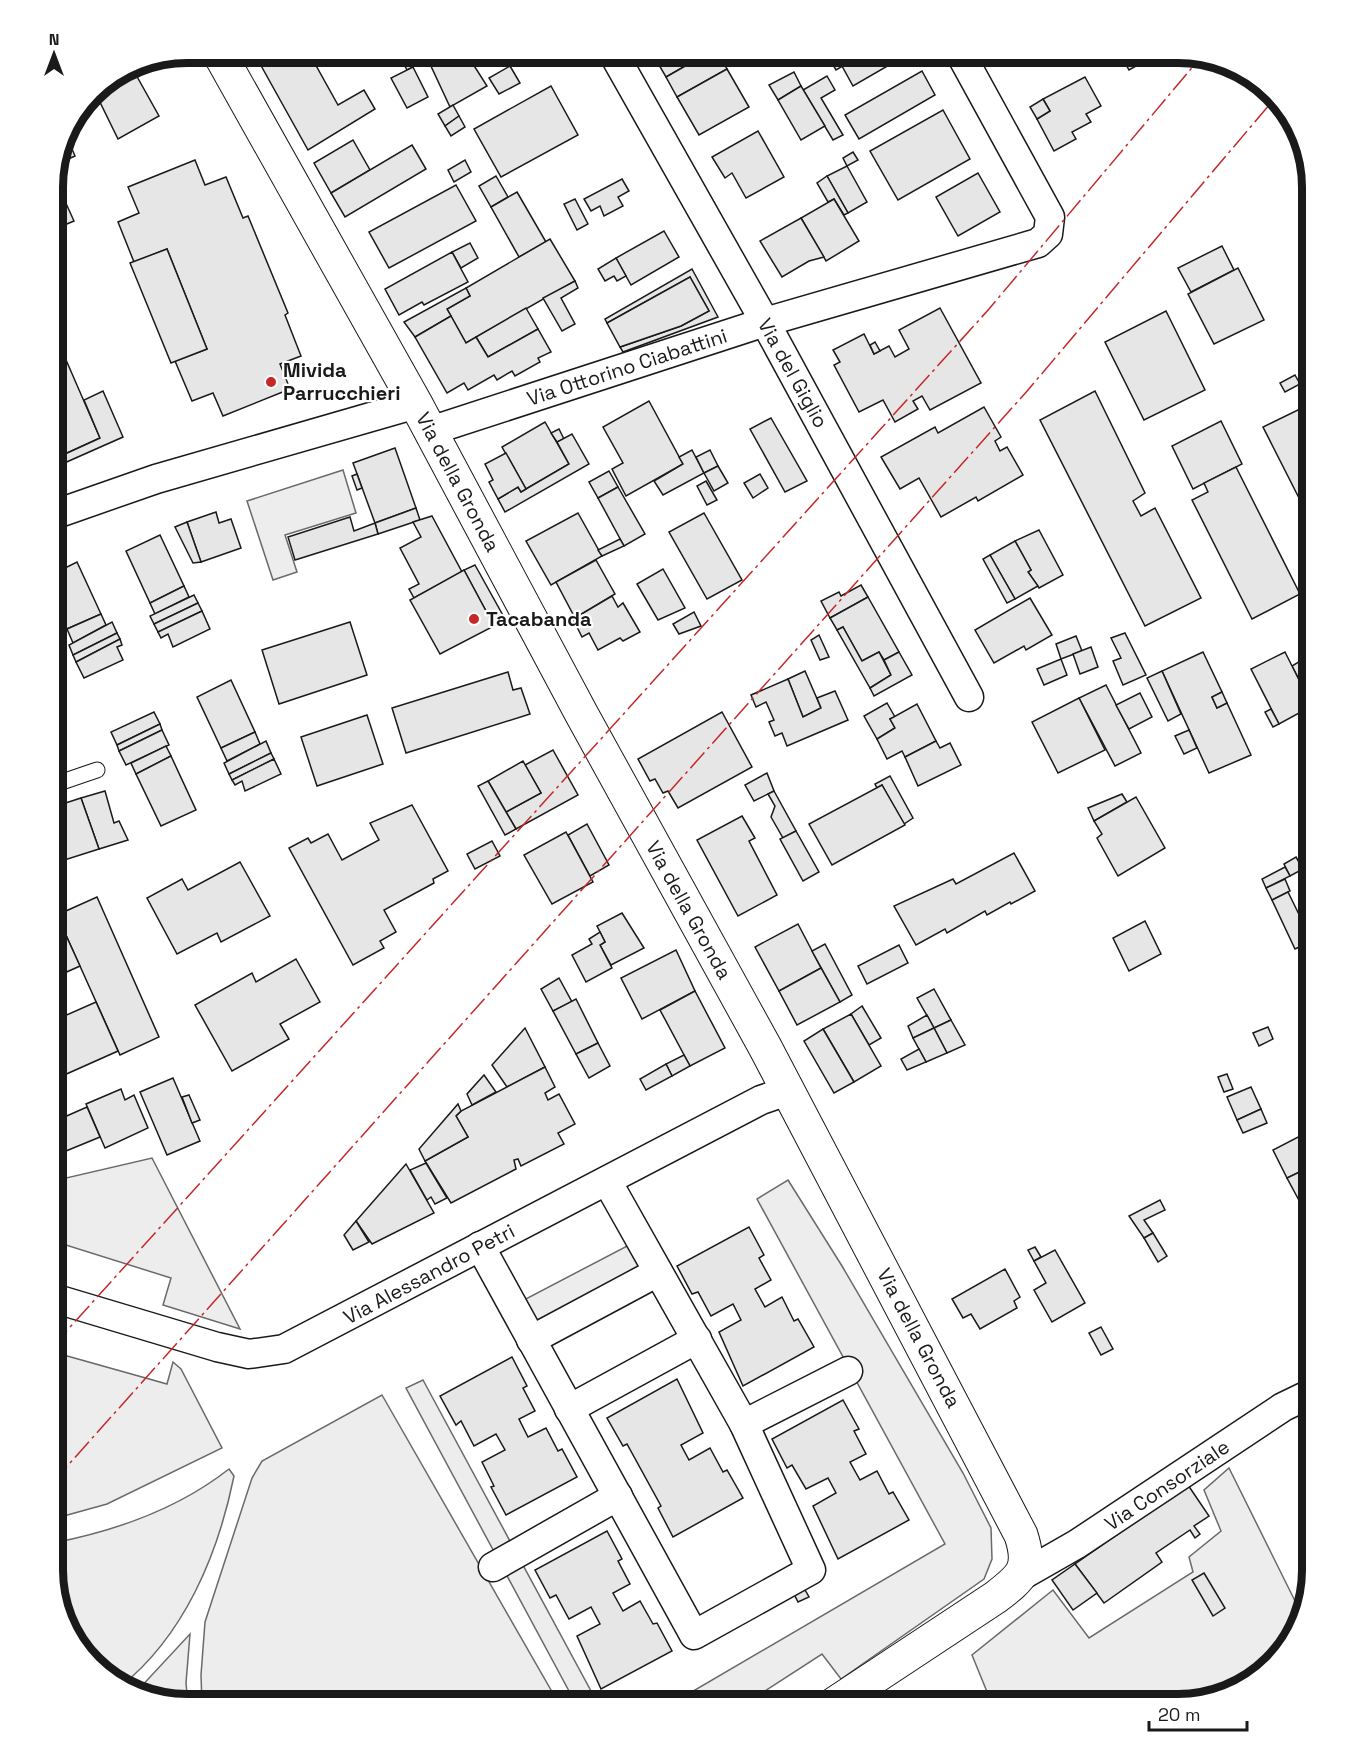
<svg xmlns="http://www.w3.org/2000/svg" width="1365" height="1757" viewBox="0 0 1365 1757" font-family="'Space Grotesk',sans-serif">
	<rect width="100%" height="100%" fill="#fff"/>
	<!-- green -->
	<g fill="#ededed" stroke="#6a6a6a" stroke-width="1.5">
		<path d="M343,470L356,513L285,535L297,572L273,580L247,501Z"/>
		<path d="M152,1158L240,1329L163,1305L171,1278L53,1241V1181Z"/>
		<path d="M788,1180L842,1266L963,1473L991,1528L992,1559L984,1579L841,1679L822,1654L745,1704H671L945,1544L757,1199Z"/>
		<path d="M631,1244L647,1273L535,1329L520,1302Z"/>
		<path d="M53,1352L167,1384L173,1362L181,1369L222,1448L107,1504L53,1519Z"/>
		<path d="M423,1380L598,1704H576L406,1388Z"/>
		<path d="M382,1395L559,1704H202L201,1675L205,1622L252,1478L262,1461Z"/>
		<path d="M1229,1468L1301,1613L1295,1637L1252,1682L1178,1704H992L972,1655L1053,1590L1089,1638L1193,1572L1189,1557L1221,1531L1204,1490Z"/>
		<path d="M229,1469L234,1476C218,1555 184,1636 120,1687L75,1644L53,1570V1543C115,1531 178,1509 229,1469Z"/>
		<path d="M190,1634L186,1683L188,1704L137,1691Z"/>
	</g>
	<!-- building -->
	<g fill="#e6e6e6" stroke="#1a1a1a" stroke-width="1.5">
		<path d="M254,53H309L338,105L364,90L375,109L308,150Z"/>
		<path d="M391,53H405L395,59Z"/>
		<path d="M451,53H466L487,86L450,107L430,64Z"/>
		<path d="M681,53H708L666,77L659,65Z"/>
		<path d="M708,53H718L727,69L677,97L666,77Z"/>
		<path d="M826,53H865L836,70Z"/>
		<path d="M865,53H910L853,86L842,66Z"/>
		<path d="M1119,53H1153L1154,56L1129,70Z"/>
		<path d="M408,59L413,67L407,70L403,62Z"/>
		<path d="M510,66L520,83L499,94L489,78Z"/>
		<path d="M413,67L428,97L407,108L391,78Z"/>
		<path d="M126,69L130,76L90,98L98,86Z"/>
		<path d="M727,69L749,107L699,135L677,97Z"/>
		<path d="M922,71L935,95L859,139L845,115Z"/>
		<path d="M794,72L801,86L778,100L769,85Z"/>
		<path d="M135,73L159,116L118,139L96,94Z"/>
		<path d="M827,76L835,90L821,98L843,135L833,140L803,90Z"/>
		<path d="M1085,77L1101,106L1086,114L1091,122L1072,132L1076,139L1054,151L1037,119L1050,111L1043,99Z"/>
		<path d="M551,86L578,135L501,177L474,129Z"/>
		<path d="M801,86L825,126L801,140L778,100Z"/>
		<path d="M1043,99L1050,111L1037,119L1030,107Z"/>
		<path d="M453,105L459,116L445,126L438,114Z"/>
		<path d="M943,110L970,159L898,200L870,151Z"/>
		<path d="M459,116L465,127L451,136L445,126Z"/>
		<path d="M758,131L784,177L746,198L732,173L725,178L712,157Z"/>
		<path d="M65,132L75,156L57,164Z"/>
		<path d="M353,140L370,170L331,193L314,163Z"/>
		<path d="M412,145L426,169L345,217L331,193Z"/>
		<path d="M853,152L858,160L847,166L843,158Z"/>
		<path d="M195,160L205,185L226,177L243,218L248,216L288,313L285,315L301,356L280,364L290,389L223,416L213,393L192,401L175,361L207,349L167,249L134,262L118,222L139,213L128,187Z"/>
		<path d="M465,160L471,172L454,182L448,170Z"/>
		<path d="M847,166L867,202L848,213L827,176Z"/>
		<path d="M978,173L1000,212L958,236L936,197Z"/>
		<path d="M496,176L508,197L491,207L479,186Z"/>
		<path d="M827,176L848,213L844,215L834,199L828,202L817,183Z"/>
		<path d="M622,179L629,191L618,197L623,206L604,216L600,206L591,211L584,199Z"/>
		<path d="M456,185L476,221L389,268L369,232Z"/>
		<path d="M517,192L546,242L519,257L491,207Z"/>
		<path d="M64,199L74,221L55,229L53,204Z"/>
		<path d="M575,199L588,224L577,230L564,204Z"/>
		<path d="M834,199L859,241L826,261L801,218Z"/>
		<path d="M801,218L824,257L809,261L782,277L760,241Z"/>
		<path d="M664,231L679,257L631,285L616,258Z"/>
		<path d="M550,239L575,281L466,343L447,309L470,296L466,288Z"/>
		<path d="M470,243L478,258L461,268L452,252Z"/>
		<path d="M1222,246L1234,270L1191,292L1178,268Z"/>
		<path d="M167,249L207,349L171,363L130,263Z"/>
		<path d="M452,252L468,282L424,305L422,302L399,315L385,289Z"/>
		<path d="M616,258L626,276L617,281L614,276L605,281L598,269Z"/>
		<path d="M1238,268L1264,320L1214,344L1188,294Z"/>
		<path d="M692,269L718,317L623,352L620,347L681,326L709,311L690,277L607,323L605,319Z"/>
		<path d="M690,277L709,311L681,326L620,347L607,323Z"/>
		<path d="M575,281L578,288L561,298L575,324L562,331L543,298Z"/>
		<path d="M466,288L470,296L447,309L451,316L415,337L404,322Z"/>
		<path d="M53,294L60,311L53,315Z"/>
		<path d="M526,308L538,329L488,357L476,337Z"/>
		<path d="M940,308L981,383L930,410L922,396L913,401L918,409L895,422L883,400L859,412L834,365L840,362L833,350L864,334L874,354L889,346L895,357L909,349L899,330Z"/>
		<path d="M1166,311L1205,390L1144,420L1105,342Z"/>
		<path d="M451,316L466,343L476,337L488,357L538,329L551,352L538,358L540,362L515,376L512,371L497,380L494,375L468,390L464,383L447,393L415,337Z"/>
		<path d="M53,330L100,438L65,454L66,458L53,464V425L60,422L53,404Z"/>
		<path d="M875,342L880,351L874,354L870,345Z"/>
		<path d="M1295,375L1300,384L1285,392L1280,383Z"/>
		<path d="M103,391L123,437L53,468V463L66,458L65,454L100,438L84,400Z"/>
		<path d="M1095,391L1145,493L1133,501L1141,516L1155,508L1201,598L1145,626L1040,420Z"/>
		<path d="M649,401L683,464L626,496L612,469L623,463L603,427Z"/>
		<path d="M984,407L1001,437L995,441L1000,451L1007,447L1023,475L978,501L976,497L941,517L919,478L900,489L881,457L935,427L938,433Z"/>
		<path d="M1304,407L1312,425V489L1298,496L1263,427Z"/>
		<path d="M771,418L807,481L785,492L750,429Z"/>
		<path d="M1221,421L1242,464L1193,489L1172,446Z"/>
		<path d="M545,422L569,464L526,489L502,447Z"/>
		<path d="M559,429L564,439L557,442L551,433Z"/>
		<path d="M572,434L589,464L505,512L498,499L518,487L521,492L569,464L557,442Z"/>
		<path d="M395,448L416,508L375,523L353,463Z"/>
		<path d="M692,450L704,473L663,495L654,481L683,464L679,457Z"/>
		<path d="M710,450L718,466L704,473L696,457Z"/>
		<path d="M506,453L526,489L521,492L518,487L498,499L489,482L493,480L485,464Z"/>
		<path d="M718,466L728,483L714,491L704,473Z"/>
		<path d="M1236,467L1300,594L1252,619L1192,500L1208,492L1204,483Z"/>
		<path d="M609,471L618,487L598,498L589,482Z"/>
		<path d="M357,474L362,488L357,490L352,476Z"/>
		<path d="M760,474L768,488L753,498L744,483Z"/>
		<path d="M706,481L717,500L707,505L697,486Z"/>
		<path d="M618,487L645,534L624,546L598,498Z"/>
		<path d="M416,508L420,520L378,534L375,523Z"/>
		<path d="M216,512L219,523L231,519L241,548L201,562L187,522Z"/>
		<path d="M578,513L602,556L551,585L526,541Z"/>
		<path d="M704,513L742,580L707,599L669,532Z"/>
		<path d="M432,516L462,572L414,598L409,589L419,584L400,548L421,537L413,522Z"/>
		<path d="M350,517L354,531L375,523L378,534L295,560L288,537Z"/>
		<path d="M187,522L201,562L193,563L175,527Z"/>
		<path d="M1039,530L1063,575L1039,588L1028,572L1031,570L1015,541Z"/>
		<path d="M160,535L184,586L150,603L126,551Z"/>
		<path d="M620,539L624,546L602,556L598,550Z"/>
		<path d="M1015,541L1031,570L1028,572L1038,586L1015,599L990,555Z"/>
		<path d="M990,555L1015,599L1007,603L983,559Z"/>
		<path d="M596,560L615,594L575,618L556,582Z"/>
		<path d="M77,562L101,614L67,629L53,599V574Z"/>
		<path d="M475,565L505,619L494,626L464,570Z"/>
		<path d="M663,569L685,608L658,620L637,584Z"/>
		<path d="M464,570L494,626L440,654L410,600Z"/>
		<path d="M861,585L868,597L830,618L821,601L839,592L841,596Z"/>
		<path d="M184,586L189,597L155,614L150,603Z"/>
		<path d="M194,595L198,603L154,624L150,616Z"/>
		<path d="M612,596L618,607L623,603L640,632L623,641L620,638L598,650L589,633L582,637L573,619Z"/>
		<path d="M868,597L899,652L884,660L879,652L862,661L843,627L837,630L830,618Z"/>
		<path d="M1030,598L1052,635L1026,650L1024,646L994,663L975,630Z"/>
		<path d="M198,603L202,611L158,632L154,624Z"/>
		<path d="M202,611L210,629L173,647L168,634L161,638L158,632Z"/>
		<path d="M694,612L701,626L679,634L673,624Z"/>
		<path d="M101,614L106,625L73,643L67,629Z"/>
		<path d="M112,622L117,633L73,655L69,645Z"/>
		<path d="M350,622L367,675L279,704L262,650Z"/>
		<path d="M843,627L862,661L879,652L891,675L870,688L837,630Z"/>
		<path d="M117,633L120,639L76,662L73,655Z"/>
		<path d="M1125,633L1146,675L1123,685L1113,661L1121,658L1111,638Z"/>
		<path d="M819,635L829,657L820,660L811,640Z"/>
		<path d="M1076,636L1082,651L1061,659L1056,644Z"/>
		<path d="M120,639L122,645L117,647L123,660L84,678L76,662Z"/>
		<path d="M1091,647L1098,667L1080,674L1073,654Z"/>
		<path d="M1312,647V702H1311L1292,666L1302,660L1299,654Z"/>
		<path d="M899,652L912,675L874,696L870,688L891,675L884,660Z"/>
		<path d="M1203,652L1222,692L1212,697L1217,708L1227,703L1251,755L1209,773L1162,671Z"/>
		<path d="M1285,652L1312,706L1279,724L1251,669Z"/>
		<path d="M1061,659L1067,675L1044,685L1037,669Z"/>
		<path d="M805,671L821,708L803,717L788,679Z"/>
		<path d="M1162,671L1181,714L1168,721L1147,678Z"/>
		<path d="M508,672L513,690L521,688L530,714L406,753L392,708Z"/>
		<path d="M788,679L803,717L821,708L817,698L835,691L848,720L787,746L782,733L775,736L769,722L774,720L766,702L756,707L751,695Z"/>
		<path d="M231,680L255,732L221,748L197,697Z"/>
		<path d="M1106,685L1141,753L1115,766L1079,698Z"/>
		<path d="M1222,692L1227,703L1217,708L1212,697Z"/>
		<path d="M1140,693L1152,717L1129,729L1116,705Z"/>
		<path d="M53,698L64,732L57,735L66,761L53,766Z"/>
		<path d="M1079,698L1105,750L1058,773L1032,722Z"/>
		<path d="M887,703L895,717L890,719L895,728L877,739L864,716Z"/>
		<path d="M917,704L936,741L905,757L902,751L887,759L877,739L895,728L890,719Z"/>
		<path d="M1271,709L1279,724L1273,727L1265,712Z"/>
		<path d="M154,712L160,724L117,745L111,732Z"/>
		<path d="M722,712L752,767L678,808L668,791L663,793L655,779L650,781L638,759Z"/>
		<path d="M367,715L383,764L317,786L301,737Z"/>
		<path d="M160,724L162,730L119,751L117,745Z"/>
		<path d="M162,730L169,745L126,765L119,751Z"/>
		<path d="M1189,730L1197,748L1184,754L1175,736Z"/>
		<path d="M255,732L260,744L227,761L221,748Z"/>
		<path d="M266,741L271,753L229,774L224,763Z"/>
		<path d="M936,741L940,748L950,743L961,765L918,786L905,757Z"/>
		<path d="M166,746L171,756L136,774L131,763Z"/>
		<path d="M553,750L578,795L516,829L506,812L541,793L525,765Z"/>
		<path d="M271,753L274,759L232,780L229,774Z"/>
		<path d="M171,756L196,810L161,826L136,774Z"/>
		<path d="M274,759L281,774L245,791L242,781L235,785L232,780Z"/>
		<path d="M523,761L541,793L506,812L488,781Z"/>
		<path d="M767,773L774,791L754,801L745,785Z"/>
		<path d="M890,776L913,818L904,824L882,785L877,788L875,784Z"/>
		<path d="M488,781L516,829L505,835L478,786Z"/>
		<path d="M882,785L905,825L832,865L809,824Z"/>
		<path d="M105,791L114,823L119,821L128,840L99,849L81,798Z"/>
		<path d="M774,791L796,831L783,838L771,817L775,806L768,794Z"/>
		<path d="M1122,794L1127,802L1094,821L1088,808Z"/>
		<path d="M1136,797L1165,848L1118,876L1097,838L1102,834L1094,821Z"/>
		<path d="M81,798L99,849L55,863L53,807Z"/>
		<path d="M412,805L448,871L433,879L434,883L384,910L396,932L380,941L384,948L353,965L289,848L308,838L311,843L328,834L342,860L379,840L370,823Z"/>
		<path d="M742,816L755,838L749,841L777,895L738,916L697,840Z"/>
		<path d="M587,824L609,865L590,876L568,835Z"/>
		<path d="M796,831L819,872L803,881L780,839Z"/>
		<path d="M566,832L593,882L552,904L524,855Z"/>
		<path d="M492,841L500,856L475,869L467,854Z"/>
		<path d="M1014,853L1035,891L1011,904L1010,902L987,915L985,911L947,933L945,929L916,945L894,906L953,879L956,884Z"/>
		<path d="M1296,857L1303,869L1290,876L1284,864Z"/>
		<path d="M240,862L270,916L221,942L217,933L177,954L147,898L182,879L188,890Z"/>
		<path d="M1285,867L1290,876L1266,888L1262,879Z"/>
		<path d="M1285,879L1290,891L1272,900L1266,888Z"/>
		<path d="M1288,892L1312,941L1295,949L1272,900Z"/>
		<path d="M97,897L159,1037L120,1055L57,915Z"/>
		<path d="M622,913L644,948L611,965L600,945L605,942L597,926Z"/>
		<path d="M58,918L80,966L53,978V921Z"/>
		<path d="M1145,921L1161,954L1129,971L1113,938Z"/>
		<path d="M798,924L821,968L779,991L755,947Z"/>
		<path d="M600,932L605,942L600,945L612,968L586,982L572,955L592,944L589,939Z"/>
		<path d="M825,944L852,995L840,1002L812,951Z"/>
		<path d="M899,945L908,963L867,984L858,966Z"/>
		<path d="M676,950L695,991L642,1019L621,978Z"/>
		<path d="M296,959L320,1002L280,1024L289,1039L232,1071L195,1005L252,973L256,982Z"/>
		<path d="M1312,961V980L1311,981L1303,965Z"/>
		<path d="M821,968L840,1002L797,1025L779,991Z"/>
		<path d="M559,978L572,1002L553,1011L541,989Z"/>
		<path d="M934,989L951,1020L934,1028L917,998Z"/>
		<path d="M695,991L725,1048L690,1066L660,1010Z"/>
		<path d="M576,999L598,1043L576,1054L553,1011Z"/>
		<path d="M96,1002L118,1051L53,1080V1021Z"/>
		<path d="M862,1006L881,1038L869,1045L851,1014Z"/>
		<path d="M851,1014L881,1066L854,1082L823,1029Z"/>
		<path d="M927,1015L934,1028L913,1038L908,1026Z"/>
		<path d="M951,1020L965,1045L947,1053L934,1028Z"/>
		<path d="M1268,1027L1273,1039L1259,1046L1253,1033Z"/>
		<path d="M525,1028L545,1067L507,1087L492,1065Z"/>
		<path d="M934,1028L947,1053L926,1062L913,1038Z"/>
		<path d="M823,1029L854,1082L834,1093L804,1041Z"/>
		<path d="M598,1043L610,1066L589,1078L576,1054Z"/>
		<path d="M919,1049L926,1062L907,1070L901,1059Z"/>
		<path d="M684,1055L690,1066L672,1076L666,1064Z"/>
		<path d="M666,1064L672,1076L646,1090L640,1079Z"/>
		<path d="M545,1067L555,1087L545,1093L548,1100L559,1094L575,1124L558,1133L564,1144L521,1166L518,1159L514,1160L516,1169L451,1203L425,1161L468,1137L456,1116L461,1111Z"/>
		<path d="M1227,1074L1233,1089L1224,1092L1218,1077Z"/>
		<path d="M484,1075L496,1092L472,1105L467,1094Z"/>
		<path d="M173,1078L200,1141L167,1155L140,1092Z"/>
		<path d="M1251,1087L1261,1109L1237,1120L1227,1097Z"/>
		<path d="M121,1089L125,1100L134,1095L148,1128L105,1148L86,1104Z"/>
		<path d="M189,1095L200,1120L192,1123L182,1097Z"/>
		<path d="M458,1104L461,1111L456,1116L468,1137L425,1161L419,1149Z"/>
		<path d="M87,1107L100,1137L66,1151L53,1122Z"/>
		<path d="M1261,1109L1267,1123L1243,1133L1237,1120Z"/>
		<path d="M1302,1135L1312,1155V1166L1287,1178L1273,1150Z"/>
		<path d="M426,1163L447,1198L435,1204L431,1197L427,1200L410,1170Z"/>
		<path d="M406,1164L434,1213L372,1244L356,1221Z"/>
		<path d="M1312,1166V1198L1301,1204L1287,1178Z"/>
		<path d="M1160,1200L1165,1210L1144,1220L1153,1233L1144,1238L1129,1216Z"/>
		<path d="M356,1221L369,1242L353,1250L344,1235Z"/>
		<path d="M749,1227L764,1255L759,1258L771,1280L755,1289L765,1307L782,1297L794,1321L798,1319L814,1347L743,1386L719,1332L741,1320L733,1304L711,1316L698,1292L692,1294L677,1266Z"/>
		<path d="M1153,1233L1167,1256L1158,1262L1144,1238Z"/>
		<path d="M1035,1247L1041,1257L1034,1261L1028,1250Z"/>
		<path d="M1055,1250L1085,1303L1052,1322L1034,1290L1046,1283L1034,1261Z"/>
		<path d="M1005,1269L1020,1297L1014,1301L1017,1308L980,1329L971,1314L963,1318L952,1299Z"/>
		<path d="M1101,1327L1113,1349L1101,1355L1089,1333Z"/>
		<path d="M512,1357L527,1386L523,1388L535,1411L519,1419L528,1437L546,1428L558,1451L562,1449L577,1477L506,1515L491,1487L494,1486L482,1462L505,1450L496,1434L474,1446L461,1421L456,1425L440,1396Z"/>
		<path d="M677,1379L703,1433L681,1445L689,1460L710,1448L723,1472L727,1470L743,1498L673,1537L658,1508L661,1506L627,1444L623,1446L607,1418Z"/>
		<path d="M843,1400L859,1429L854,1431L866,1454L850,1462L860,1480L877,1471L889,1494L893,1492L909,1520L838,1559L813,1506L836,1493L828,1478L806,1489L792,1465L787,1468L772,1439Z"/>
		<path d="M1188,1485L1209,1516L1194,1526L1200,1534L1195,1538L1190,1530L1156,1553L1162,1562L1104,1603L1075,1564Z"/>
		<path d="M607,1531L622,1559L618,1561L630,1584L613,1593L623,1611L640,1601L653,1624L657,1623L672,1651L601,1689L577,1636L600,1624L591,1607L569,1619L556,1595L550,1598L535,1570Z"/>
		<path d="M1075,1564L1097,1593L1073,1610L1052,1580Z"/>
		<path d="M1204,1573L1225,1608L1213,1616L1192,1580Z"/>
		<path d="M800,1581L809,1597L798,1602L790,1586Z"/>
	</g>
	<g fill="none" stroke-linecap="round" stroke-linejoin="round">
		<defs>
			<path id="service" d="M53,785L97,770"/>
			<g id="minor">
				<path d="M613,53L765,322L969,697"/>
				<path d="M430,431L765,322L1038,243L1048,234L1050,217L960,53"/>
				<path d="M53,515L156,479L416,404"/>
				<path d="M480,1246L694,1635L811,1570L744,1424L607,1181"/>
				<path d="M53,1298L217,1347L249,1354L284,1349L761,1100L787,1091"/>
				<path d="M531,1340L658,1272"/>
				<path d="M569,1409L697,1339"/>
				<path d="M744,1424L848,1371"/>
				<path d="M493,1567L618,1496"/>
				<path d="M1021,1576L1077,1544L1283,1407L1312,1393"/>
			</g>
			<path id="tertiary" d="M219,53L416,404L581,713L765,1047L1021,1535C1032,1569 1022,1577 996,1597L834,1704"/>
		</defs>
		<!-- service casing -->
		<use href="#service" stroke="#1a1a1a" stroke-width="17"/>
		<!-- minor casing -->
		<use href="#minor" stroke="#1a1a1a" stroke-width="31"/>
		<!-- tertiary casing -->
		<use href="#tertiary" stroke="#1a1a1a" stroke-width="35"/>
		<!-- service -->
		<use href="#service" stroke="#fff" stroke-width="15"/>
		<!-- minor -->
		<use href="#minor" stroke="#fff" stroke-width="28"/>
		<!-- tertiary -->
		<use href="#tertiary" stroke="#fff" stroke-width="33"/>
		<!-- power -->
		<g stroke="#c62828" stroke-width="1.5" stroke-dasharray="21 4.5 3 4.5" stroke-linecap="butt">
			<path d="M53,1346L989,309L1201,57"/>
			<path d="M53,1482L1028,390L1275,98"/>
		</g>
	</g>
	<!-- markers -->
	<g fill="#c62828" stroke="#fff" stroke-width="2">
		<circle cx="271" cy="382" r="6"/>
		<circle cx="474" cy="619" r="6"/>
	</g>
	<g text-anchor="middle" dominant-baseline="central" stroke-width="4.5" stroke-linejoin="round" paint-order="stroke">
		<!-- street labels -->
		<g font-size="20" fill="#1a1a1a" stroke="#fff">
			<text transform="translate(627 367) rotate(-18)">Via Ottorino Ciabattini</text>
			<text transform="translate(793 373) rotate(61)">Via del Giglio</text>
			<text transform="translate(458 482) rotate(62)">Via della Gronda</text>
			<text transform="translate(689 910) rotate(61)">Via della Gronda</text>
			<text transform="translate(429 1274) rotate(-28)">Via Alessandro Petri</text>
			<text transform="translate(919 1338) rotate(62)">Via della Gronda</text>
			<text transform="translate(1167 1485) rotate(-34)">Via Consorziale</text>
		</g>
		<!-- poi labels -->
		<g font-size="20" font-weight="bold" fill="#1a1a1a" stroke="#fff" text-anchor="start">
			<text x="283" y="370">Mivida<tspan x="283" dy="23">Parrucchieri</tspan></text>
			<text x="486" y="619">Tacabanda</text>
		</g>
	</g>
	<!-- crop -->
	<path d="M0 0H1365V1757H0ZM187 63H1178A124 124 0 0 1 1302 187V1570A124 124 0 0 1 1178 1694H187A124 124 0 0 1 63 1570V187A124 124 0 0 1 187 63Z" fill="#fff" fill-rule="evenodd"/>
	<path fill="none" stroke="#1a1a1a" stroke-width="8" d="M187 63H1178A124 124 0 0 1 1302 187V1570A124 124 0 0 1 1178 1694H187A124 124 0 0 1 63 1570V187A124 124 0 0 1 187 63Z"/>
	<!-- north arrow -->
	<g transform="translate(54 54)" stroke="#ffffff" stroke-width="4.5" paint-order="stroke">
	<path d="M0-4.5L10 22L0 15L-10 22Z" fill="#1a1a1a"/>
	<text y="-9" font-size="16" font-weight="bold" text-anchor="middle" fill="#1a1a1a">N</text>
	</g>
	<!-- scale -->
	<path d="M1149 1721v9h98v-9" fill="none" stroke="#1a1a1a" stroke-width="3"/>
	<text x="1158" y="1721" font-size="18" fill="#1a1a1a" stroke="#ffffff" stroke-width="4.5" paint-order="stroke">20 m</text>
</svg>
